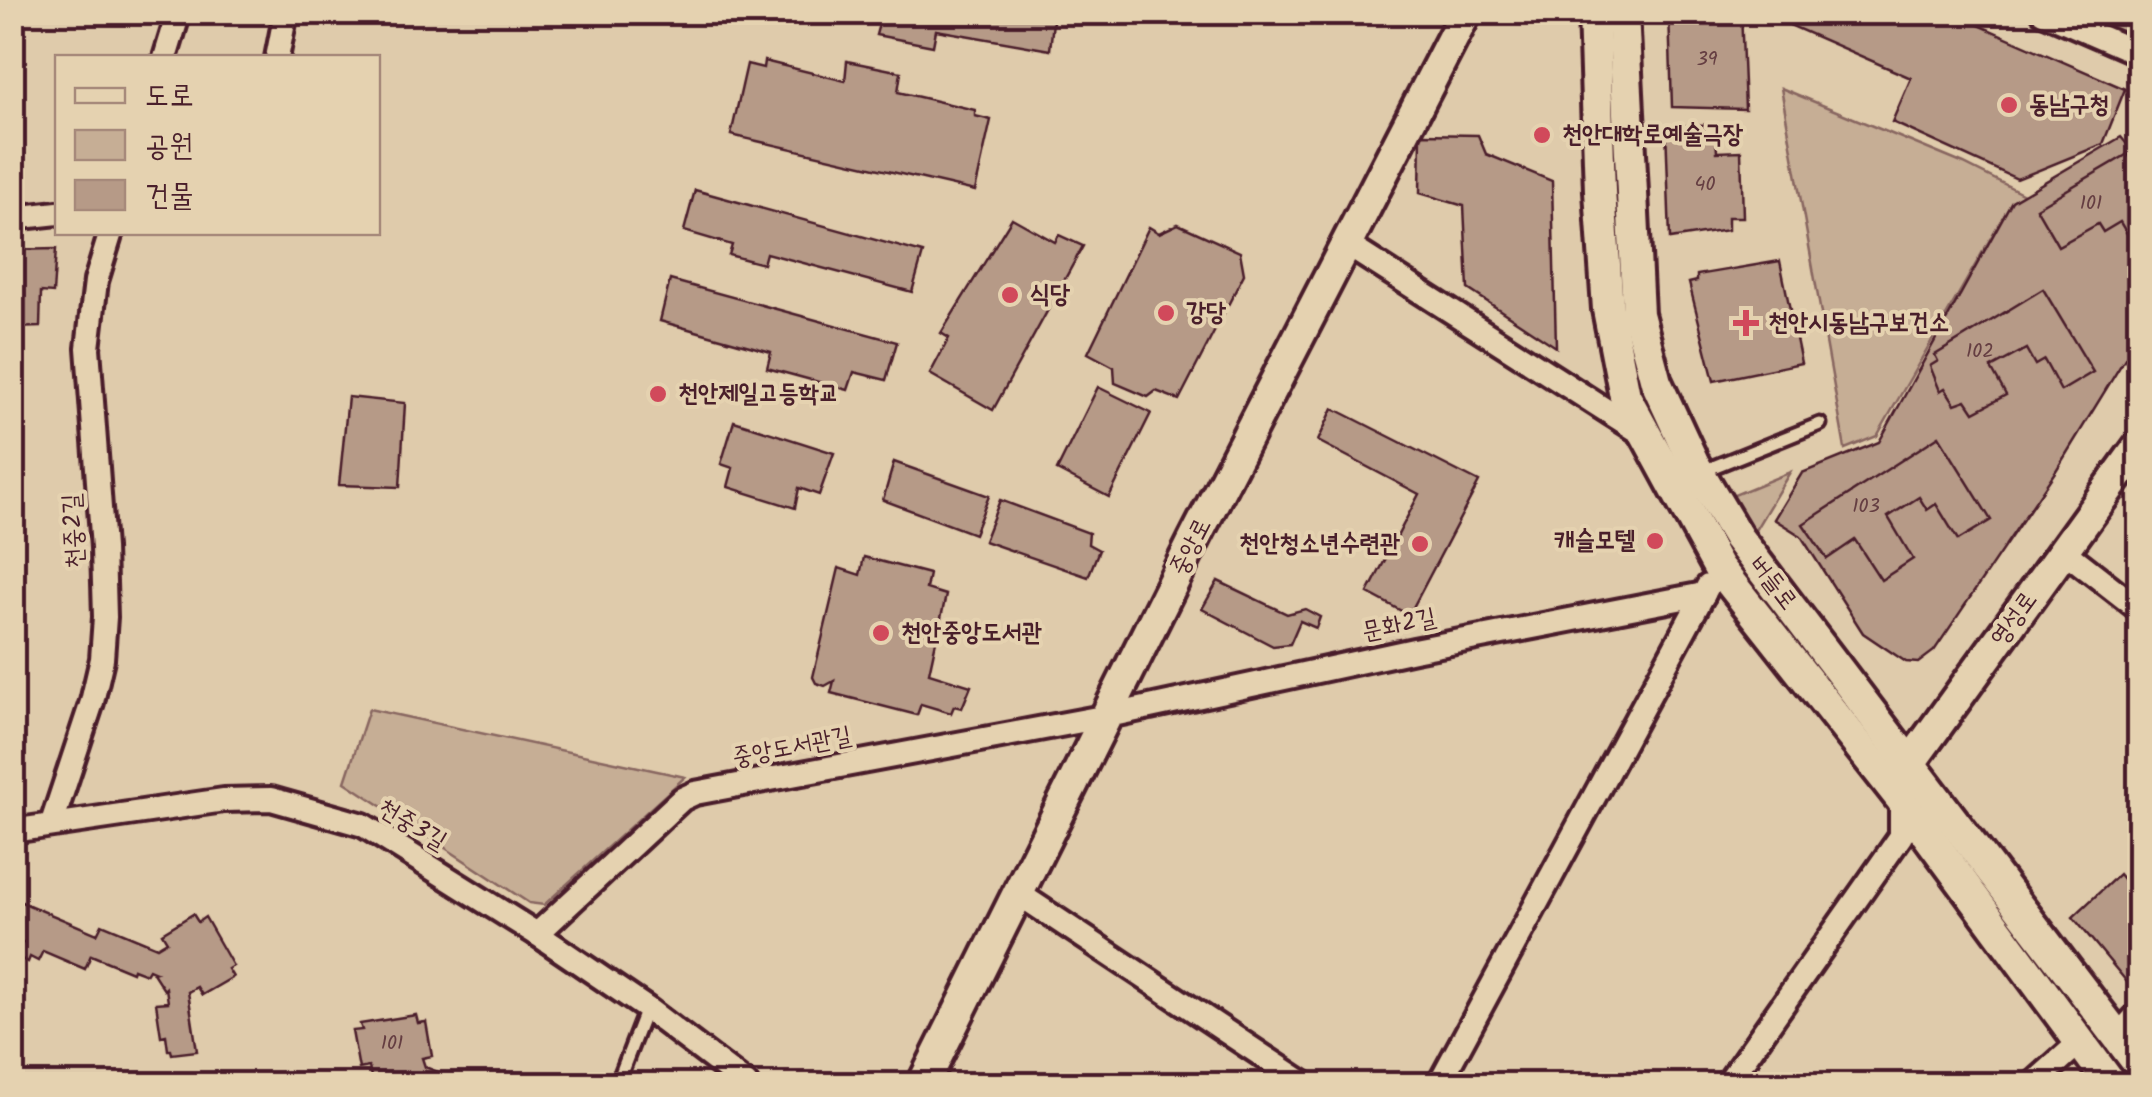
<svg xmlns="http://www.w3.org/2000/svg" width="2152" height="1097" viewBox="0 0 2152 1097" font-family="Kalam,'Poor Story',sans-serif">
	<rect width="100%" height="100%" fill="#dfcbab"/>
	<filter id="ink" filterUnits="userSpaceOnUse"><feTurbulence type="fractalNoise" baseFrequency=".01" numOctaves="2"/><feDisplacementMap in="SourceGraphic" scale="20" xChannelSelector="R" yChannelSelector="G"/><feConvolveMatrix kernelMatrix="1 2 1 2 8 2 1 2 1" color-interpolation-filters="sRGB"/></filter>
	<g filter="url(#ink)">
		<!-- green -->
		<g fill="#c6ae95" stroke="#886660" stroke-width="2.5">
			<path d="M1781,88L1964,164L2024,194L2012,201L1877,436L1845,449Z"/>
			<path d="M1790,472L1745,547L1717,502Z"/>
			<path d="M369,709L685,777L544,905L529,903L345,782Z"/>
		</g>
		<!-- building -->
		<g fill="#b69a87" stroke="#4a1f2b" stroke-width="2.5">
			<path d="M848,12H1054L1050,50L936,30L933,46L876,35L880,20Z"/>
			<path d="M1669,12H1741L1745,109L1672,107Z"/>
			<path d="M1760,12H1949L2125,89L2103,144L2017,179L1892,122L1911,78Z"/>
			<path d="M764,61L845,81L847,61L901,72L898,92L975,110V116L991,120L975,191L731,135L747,64L763,68Z"/>
			<path d="M1715,124L1717,152L1741,151L1743,217H1728V230L1670,239L1666,127Z"/>
			<path d="M1421,134L1478,135L1486,154L1552,181L1556,347L1468,289L1464,206L1420,193Z"/>
			<path d="M2121,137L2140,160V334L2057,469L1934,651L1918,663L1906,662L1863,633L1801,536L1774,519L1802,473L1879,442L2012,201Z"/>
			<path d="M2128,154L2140,173V255L2120,222L2103,232L2098,224L2058,246L2036,208Z"/>
			<path d="M695,190L923,253L912,292L766,253L763,264L729,255L732,245L684,231Z"/>
			<path d="M1012,218L1055,242L1059,235L1083,246L993,410L930,374L949,338L941,333Z"/>
			<path d="M1178,224L1240,252L1244,274L1179,400L1156,391L1148,397L1115,383L1114,367L1088,353L1149,227L1159,233Z"/>
			<path d="M56,249L53,293L41,292L40,327L12,328V250Z"/>
			<path d="M1780,261L1801,363L1714,381L1689,283L1697,281V275Z"/>
			<path d="M670,280L897,342L886,380L854,372L848,390L767,368L771,352L660,321Z"/>
			<path d="M2043,289L2093,372L2061,391L2044,360L2035,365L2026,349L1991,368L2006,395L1974,412L1966,400L1955,404L1945,388L1940,391L1930,366L1938,361L1935,355Z"/>
			<path d="M1098,387L1151,413L1109,497L1057,470Z"/>
			<path d="M348,397L405,403L400,487L339,485Z"/>
			<path d="M1333,408L1479,482L1409,615L1368,593L1419,494L1318,441Z"/>
			<path d="M734,421L834,453L819,495L799,488L795,508L728,487L733,468L721,464Z"/>
			<path d="M1939,436L1991,520L1958,540L1936,504L1927,510L1919,497L1888,517L1913,559L1881,580L1855,540L1827,559L1803,524Z"/>
			<path d="M894,462L989,496L974,534L883,500Z"/>
			<path d="M1000,500L1089,533L1088,544L1099,550L1088,577L984,541Z"/>
			<path d="M864,557L929,574L926,589L946,595L929,673L971,686L962,708L954,706L951,713L921,704L917,715L831,693L834,681L825,686L816,683L813,677L839,568L860,575Z"/>
			<path d="M1218,581L1287,614L1305,609L1320,617L1316,628L1300,621L1290,644L1273,646L1202,609Z"/>
			<path d="M2119,874L2140,900V981L2132,988L2073,917Z"/>
			<path d="M12,898L97,934L102,924L157,947L167,941L162,933L193,914L198,922L205,917L233,966L228,969L233,977L202,995L197,987L188,992L197,1051L172,1054L171,1050H168L166,1035L161,1036L156,1003L168,1002L166,988L164,990L153,973L156,972L149,969L146,974L133,969L132,972L91,955L85,969L43,951L38,961L30,957L28,962L17,957L23,942L12,938Z"/>
			<path d="M416,1015L418,1023L426,1022L432,1056L422,1058L425,1067L469,1084H358L371,1077L369,1067L359,1069L352,1031L362,1030L360,1024Z"/>
		</g>
		<g fill="none" stroke-linecap="round" stroke-linejoin="round">
			<!-- secondary-tunnel -->
			<path stroke="#c1a991" stroke-width="30" stroke-dasharray="30 15" stroke-linecap="butt" d="M2114,12L2140,24"/>
			<defs>
				<g id="lane">
					<path d="M1703,471L1820,424"/>
					<path d="M617,1084L646,1009"/>
				</g>
				<g id="street">
					<path d="M2043,12L2140,54"/>
					<path d="M165,58L179,12"/>
					<path d="M277,58L286,12"/>
					<path d="M12,218L58,213"/>
					<path d="M1346,244L1643,434"/>
					<path d="M2063,550L2140,610"/>
					<path d="M52,823L92,702L102,659L105,617L103,548L88,348L96,281L111,232"/>
					<path d="M12,831L224,800L271,799L363,825L537,934L646,1008L746,1084"/>
					<path d="M1019,894L1305,1084"/>
					<path d="M537,934L682,799L695,793L1108,716L1414,650L1704,594"/>
					<path d="M2118,1035L2140,1012"/>
					<path d="M1439,1084L1708,586"/>
					<path d="M1727,1084L1901,836V799"/>
					<path d="M2033,1084L2080,1042"/>
				</g>
				<g id="secondary">
					<path d="M1594,12L1600,191L1608,309L1625,396L1718,567L1901,799L2111,1084"/>
					<path d="M1623,12L1638,314L1656,382L1694,464L1738,538L2140,1066"/>
					<path d="M1905,782L1910,763L2140,445"/>
					<path d="M923,1084L1195,538L1466,12"/>
				</g>
			</defs>
			<!-- lane casing -->
			<use href="#lane" stroke="#4a1f2b" stroke-width="19"/>
			<!-- street casing -->
			<use href="#street" stroke="#4a1f2b" stroke-width="30"/>
			<!-- secondary casing -->
			<use href="#secondary" stroke="#4a1f2b" stroke-width="38"/>
			<!-- lane -->
			<use href="#lane" stroke="#e5d2b0" stroke-width="11"/>
			<!-- street -->
			<use href="#street" stroke="#e5d2b0" stroke-width="22"/>
			<!-- secondary -->
			<use href="#secondary" stroke="#e5d2b0" stroke-width="30"/>
		</g>
	</g>
	<!-- markers -->
	<g fill="#d1495b" stroke="#e5d2b0" stroke-width="4">
		<circle cx="2009" cy="105" r="10"/>
		<circle cx="1542" cy="135" r="10"/>
		<circle cx="1010" cy="295" r="10"/>
		<circle cx="1166" cy="313" r="10"/>
		<path d="M1741 308h10v10h10v10h-10v10h-10v-10h-10v-10h10z"/>
		<circle cx="658" cy="394" r="10"/>
		<circle cx="1655" cy="541" r="10"/>
		<circle cx="1420" cy="544" r="10"/>
		<circle cx="881" cy="633" r="10"/>
	</g>
	<g text-anchor="middle" dominant-baseline="central" stroke-width="8" stroke-linejoin="round" paint-order="stroke">
		<!-- number labels -->
		<g font-size="20" fill="#653e42">
			<text x="1707" y="60">39</text>
			<text x="1705" y="185">40</text>
			<text x="2091" y="204">101</text>
			<text x="1980" y="352">102</text>
			<text x="1866" y="507">103</text>
			<text x="392" y="1044">101</text>
		</g>
		<!-- poi labels -->
		<g font-size="25" font-weight="bold" fill="#4a1f2b" stroke="#e5d2b0" text-anchor="start">
			<text x="2029" y="105">동남구청</text>
			<text x="1562" y="135">천안대학로예술극장</text>
			<text x="1030" y="295">식당</text>
			<text x="1186" y="313">강당</text>
			<text x="1768" y="323">천안시동남구보건소</text>
			<text x="678" y="394">천안제일고등학교</text>
			<text x="1635" y="541" text-anchor="end">캐슬모텔</text>
			<text x="1400" y="544" text-anchor="end">천안청소년수련관</text>
			<text x="901" y="633">천안중앙도서관</text>
		</g>
		<!-- street labels -->
		<g font-size="25" fill="#4a1f2b" stroke="#e5d2b0">
			<text transform="translate(74 531) rotate(-93)">천중2길</text>
			<text transform="translate(1191 547) rotate(-63)">중앙로</text>
			<text transform="translate(1773 583) rotate(53)">버들로</text>
			<text transform="translate(2014 619) rotate(-54)">영성로</text>
			<text transform="translate(1399 625) rotate(-12)">문화2길</text>
			<text transform="translate(792 747) rotate(-11)">중앙도서관길</text>
			<text transform="translate(412 825) rotate(31)">천중3길</text>
		</g>
	</g>
	<!-- margin -->
	<rect width="2152" height="1097" fill="none" stroke="#e5d2b0" stroke-width="50"/>
	<rect x="25" y="25" width="2102" height="1047" fill="none" stroke="#4a1f2b" stroke-width="4" filter="url(#ink)"/>
	<!-- legend -->
	<rect x="55" y="55" width="325" height="180" fill="#e5d2b0" stroke="#a78a7b" stroke-width="2.5"/>
	<rect x="75" y="88" width="50" height="15" fill="#e5d2b0" stroke="#a78a7b" stroke-width="2.5"/>
	<text x="145" y="105" font-size="30" fill="#4a1f2b">도로</text>
	<rect x="75" y="130" width="50" height="30" fill="#c6ae95" stroke="#a78a7b" stroke-width="2.5"/>
	<text x="145" y="155" font-size="30" fill="#4a1f2b">공원</text>
	<rect x="75" y="180" width="50" height="30" fill="#b69a87" stroke="#a78a7b" stroke-width="2.5"/>
	<text x="145" y="205" font-size="30" fill="#4a1f2b">건물</text>
</svg>
